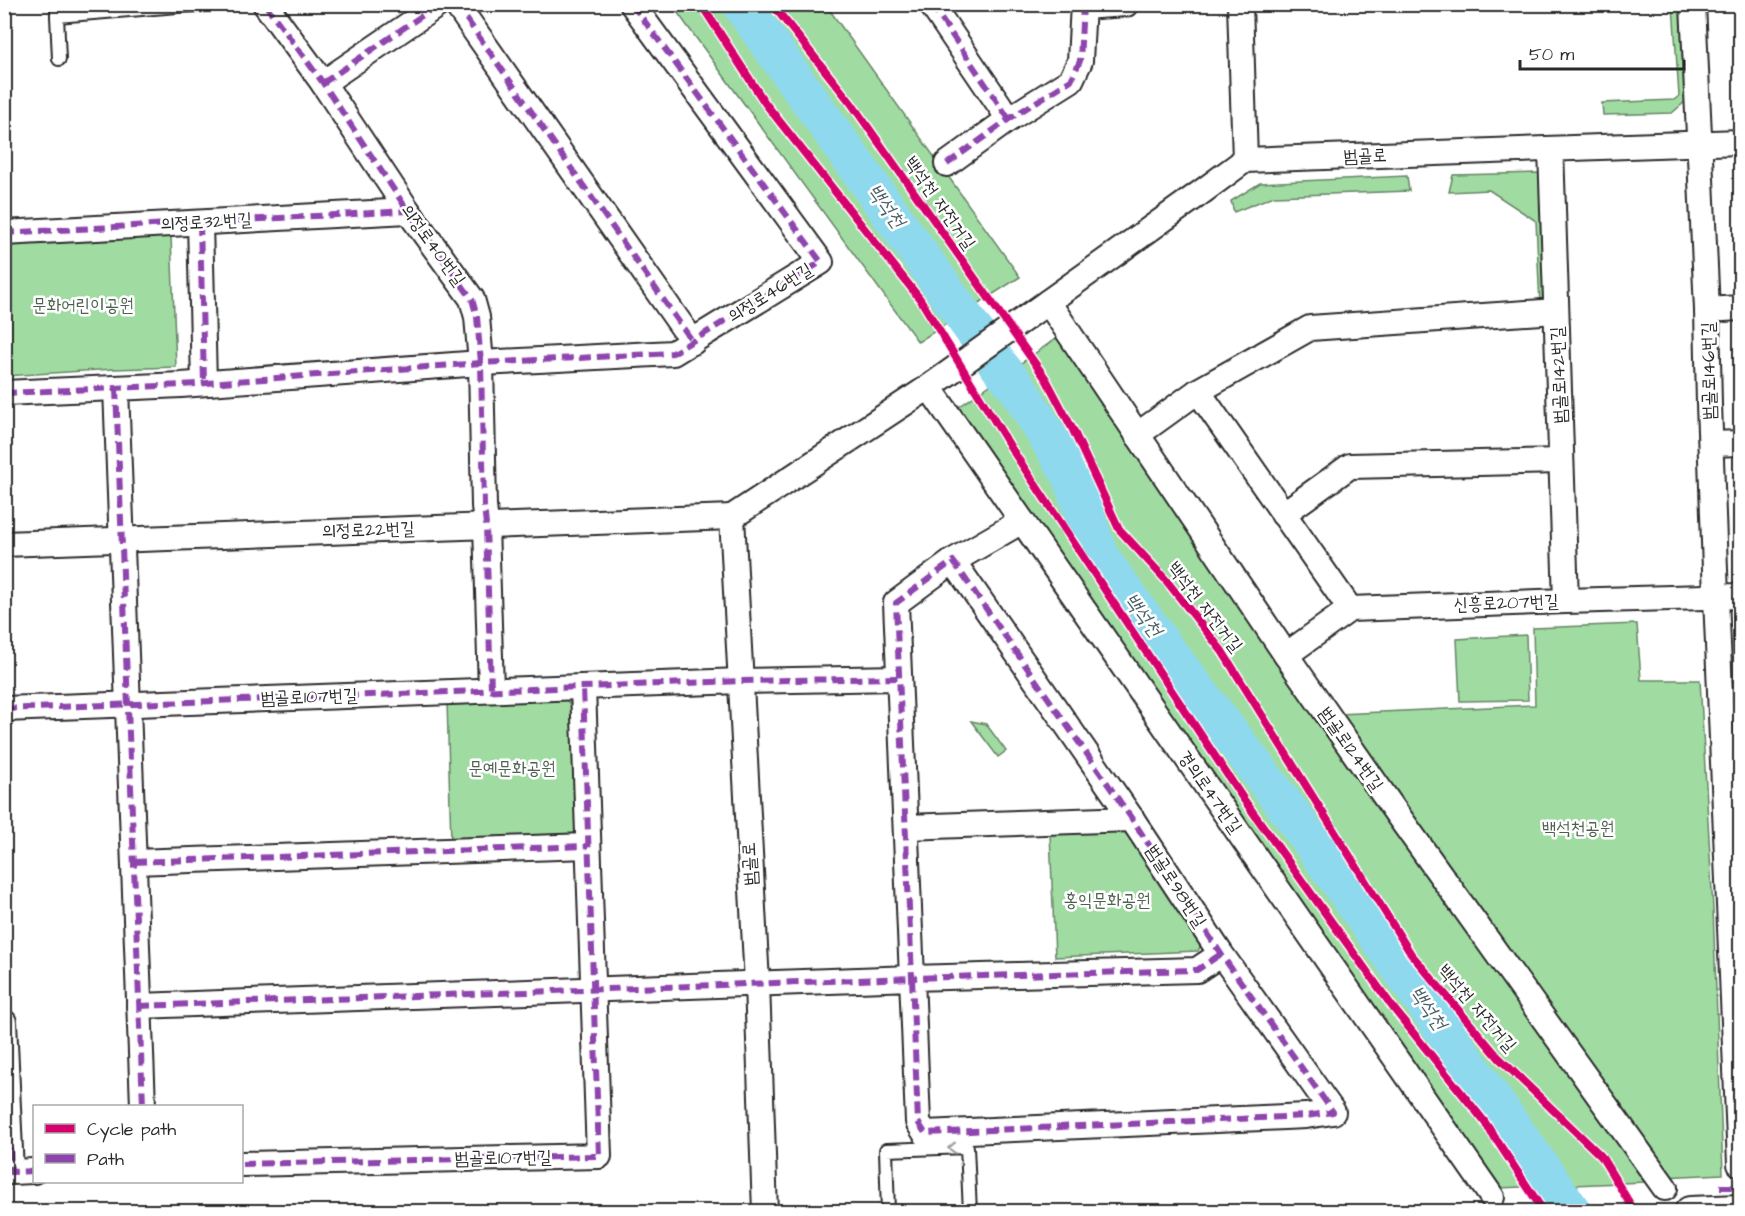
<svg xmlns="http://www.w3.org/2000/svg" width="1745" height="1216" viewBox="0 0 1745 1216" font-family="'Architects Daughter','Poor Story',sans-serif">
	<rect width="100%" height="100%" fill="#fff"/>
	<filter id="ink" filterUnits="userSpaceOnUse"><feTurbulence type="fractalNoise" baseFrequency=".0167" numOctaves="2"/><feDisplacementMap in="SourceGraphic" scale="12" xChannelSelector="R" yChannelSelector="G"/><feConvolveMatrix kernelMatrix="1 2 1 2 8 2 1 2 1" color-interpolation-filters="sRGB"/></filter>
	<g filter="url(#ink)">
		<!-- green -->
		<g fill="#a0dca2" stroke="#668466" stroke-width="1.5">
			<path d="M672,5H826L1020,277L918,342Z"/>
			<path d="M1673,5H1688L1694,94L1672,113L1603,115L1602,103L1674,100L1679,96Z"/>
			<path d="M1543,173L1549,305H1540L1536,221L1489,190L1449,192L1453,175Z"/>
			<path d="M1407,176L1409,191L1274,196L1234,212L1231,201L1260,183Z"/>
			<path d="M171,236L176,367L114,369L5,376L4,243Z"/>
			<path d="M1061,335L1645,1182L1499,1188L956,409Z"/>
			<path d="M1637,624L1641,680H1700L1713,909L1723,1174L1662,1177L1339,714L1535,705L1533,628Z"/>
			<path d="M1526,635L1528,700L1460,701L1457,639Z"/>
			<path d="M564,698L572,706L577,829L570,838L451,842L447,701Z"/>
			<path d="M971,721L986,724L1006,751L998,757Z"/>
			<path d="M1125,830L1202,943L1198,951L1055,957L1050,833Z"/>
		</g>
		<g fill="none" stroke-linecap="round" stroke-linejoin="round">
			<!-- river -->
			<path stroke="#8ed9ee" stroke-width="39" d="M741,4L997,363L1019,390L1071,475L1099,556L1166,650L1293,816L1572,1212"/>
			<defs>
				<g id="service">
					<path d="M57,4V16L178,6L222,4"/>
					<path d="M57,16L59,59"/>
					<path d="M888,1212L886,1150L967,1147L970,1212"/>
				</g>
				<g id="minor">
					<path d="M265,4L323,83L408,211L472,299L477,317L481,363L484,506L486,525L491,690"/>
					<path d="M456,4L693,342"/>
					<path d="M931,4L1009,119"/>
					<path d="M1240,4L1245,160"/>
					<path d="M1693,4L1707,310L1709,404L1716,597L1740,1164"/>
					<path d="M1083,7L1126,4"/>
					<path d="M323,83L439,4"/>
					<path d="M1551,149L1566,601"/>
					<path d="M947,164L1009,119L1071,80L1080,61L1083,4"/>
					<path d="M200,223L204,383"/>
					<path d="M4,233L408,211"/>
					<path d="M1048,302L1286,655L1397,814L1665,1188"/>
					<path d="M1707,310L1740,308"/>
					<path d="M929,387L1492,1197"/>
					<path d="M116,388L143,1106"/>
					<path d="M1198,391L1350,609"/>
					<path d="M4,393L181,385L481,363L673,353L821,262L632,4"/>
					<path d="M1137,435L1198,391L1310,328L1556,311"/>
					<path d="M1711,444L1740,443"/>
					<path d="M1283,514L1350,466L1561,461"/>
					<path d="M732,517L929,387L1203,191L1245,160L1740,142"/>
					<path d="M732,517L757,983L765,1212"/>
					<path d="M4,544L732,517"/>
					<path d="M953,561L1022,521"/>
					<path d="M1286,655L1350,609L1566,601L1740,596"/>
					<path d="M4,709L740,681L899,678"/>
					<path d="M906,827L1132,819"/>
					<path d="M134,862L588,846"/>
					<path d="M139,1006L912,978L918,1122L925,1133L1306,1116L1333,1112L1221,954L1132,819L953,561L896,603L912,978L1197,970L1221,954"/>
					<path d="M4,1022L11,1172L34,1171"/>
					<path d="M242,1164L599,1156L583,687"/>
				</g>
				<path id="tertiary" d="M1690,1212L1740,1210"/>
			</defs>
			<!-- service casing -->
			<use href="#service" stroke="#2b2b2b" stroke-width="16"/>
			<!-- minor casing -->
			<use href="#minor" stroke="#2b2b2b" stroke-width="28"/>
			<!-- tertiary casing -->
			<use href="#tertiary" stroke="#2b2b2b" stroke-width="34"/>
			<!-- service -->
			<use href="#service" stroke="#fff" stroke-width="12"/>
			<!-- minor -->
			<use href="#minor" stroke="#fff" stroke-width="24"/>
			<!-- tertiary -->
			<use href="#tertiary" stroke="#fff" stroke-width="30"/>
			<!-- quiet -->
			<g stroke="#8e44ad" stroke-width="6" stroke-dasharray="12 6" stroke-linecap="butt">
				<path d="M265,4L323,83L408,211L472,299L477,317L481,363L484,506L486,525L491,690"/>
				<path d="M456,4L693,342"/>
				<path d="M931,4L1009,119"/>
				<path d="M1083,7L1126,4"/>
				<path d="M323,83L439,4"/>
				<path d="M947,164L1009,119L1071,80L1080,61L1083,4"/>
				<path d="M200,223L204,383"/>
				<path d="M4,233L408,211"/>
				<path d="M116,388L143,1106"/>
				<path d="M4,393L181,385L481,363L673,353L821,262L632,4"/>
				<path d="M4,709L740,681L899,678"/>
				<path d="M134,862L588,846"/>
				<path d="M139,1006L912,978L918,1122L925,1133L1306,1116L1333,1112L1221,954L1132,819L953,561L896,603L912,978L1197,970L1221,954"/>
				<path d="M4,1022L11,1172L34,1171"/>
				<path d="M242,1164L599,1156L583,687"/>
				<path d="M1720,1187H1740"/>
			</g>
			<defs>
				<g id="cycleway">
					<path d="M701,4L765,103L920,299L1013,451L1242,797L1394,1009L1484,1121L1544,1212"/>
					<path d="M772,4L851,103L1046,379L1073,430L1119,529L1165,579L1222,651L1411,954L1499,1058L1601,1156L1635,1212"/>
				</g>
			</defs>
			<!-- cycleway casing -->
			<use href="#cycleway" stroke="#fff" stroke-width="11"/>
			<!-- cycleway -->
			<use href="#cycleway" stroke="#d6006c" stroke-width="8"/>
		</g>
		<!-- one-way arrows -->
		<defs><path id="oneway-chevron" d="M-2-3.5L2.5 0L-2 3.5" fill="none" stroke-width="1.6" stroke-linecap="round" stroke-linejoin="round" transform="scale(1.5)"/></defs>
		<use stroke="#a0a0a0" href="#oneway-chevron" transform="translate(952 1148) rotate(178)"/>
	</g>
	<g text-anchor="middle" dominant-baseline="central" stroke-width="5" stroke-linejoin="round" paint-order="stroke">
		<!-- street labels -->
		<g font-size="18" fill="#2b2b2b" stroke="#fff">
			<text transform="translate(1365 156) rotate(-2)">범골로</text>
			<text transform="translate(940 203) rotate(55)">백석천 자전거길</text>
			<text transform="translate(206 222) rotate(-3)">의정로32번길</text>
			<text transform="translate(433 245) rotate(54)">의정로40번길</text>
			<text transform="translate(770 293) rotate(-32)">의정로46번길</text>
			<text transform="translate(1709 371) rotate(-91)">범골로146번길</text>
			<text transform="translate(1559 375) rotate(-92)">범골로142번길</text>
			<text transform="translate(368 530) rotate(-2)">의정로22번길</text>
			<text transform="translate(1506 603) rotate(-2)">신흥로207번길</text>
			<text transform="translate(1205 607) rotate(52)">백석천 자전거길</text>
			<text transform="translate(309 697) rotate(-2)">범골로107번길</text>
			<text transform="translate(1351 749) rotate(55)">범골로124번길</text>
			<text transform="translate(1210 792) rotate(55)">경의로47번길</text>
			<text transform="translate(750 864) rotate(-93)">범골로</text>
			<text transform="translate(1176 886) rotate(57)">범골로98번길</text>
			<text transform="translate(1477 1008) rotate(49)">백석천 자전거길</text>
			<text transform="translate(503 1158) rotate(-1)">범골로107번길</text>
		</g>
		<!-- park labels -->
		<g font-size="18" fill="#4e604f" stroke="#fff">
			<text x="83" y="305">문화어린이공원</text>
			<text x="512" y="768">문예문화공원</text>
			<text x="1578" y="828">백석천공원</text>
			<text x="1107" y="900">홍익문화공원</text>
		</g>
		<!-- water labels -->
		<g font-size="20" font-style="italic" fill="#495f66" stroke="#fff">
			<text transform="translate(886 206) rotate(54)">백석천</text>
			<text transform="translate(1143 615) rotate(53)">백석천</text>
			<text transform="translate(1428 1008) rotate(55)">백석천</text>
		</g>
	</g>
	<!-- margin -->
	<rect width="1745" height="1216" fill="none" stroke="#fff" stroke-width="24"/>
	<rect x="12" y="12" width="1721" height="1192" fill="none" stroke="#2b2b2b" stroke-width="2" filter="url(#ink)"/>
	<!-- legend -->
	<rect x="33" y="1105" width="210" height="78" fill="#ffffff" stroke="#aaaaaa" stroke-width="1.5"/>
	<rect x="45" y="1124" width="30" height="9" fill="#d6006c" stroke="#aaaaaa" stroke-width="1.5"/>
	<text x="87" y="1135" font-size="18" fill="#2b2b2b">Cycle path</text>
	<rect x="45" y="1154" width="30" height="9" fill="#8e44ad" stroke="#aaaaaa" stroke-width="1.5"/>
	<text x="87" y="1165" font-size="18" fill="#2b2b2b">Path</text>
	<!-- scale -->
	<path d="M1520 60v9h164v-9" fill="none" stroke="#2b2b2b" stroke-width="3"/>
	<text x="1529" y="60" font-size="18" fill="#2b2b2b" stroke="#ffffff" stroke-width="4.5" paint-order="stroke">50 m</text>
</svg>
